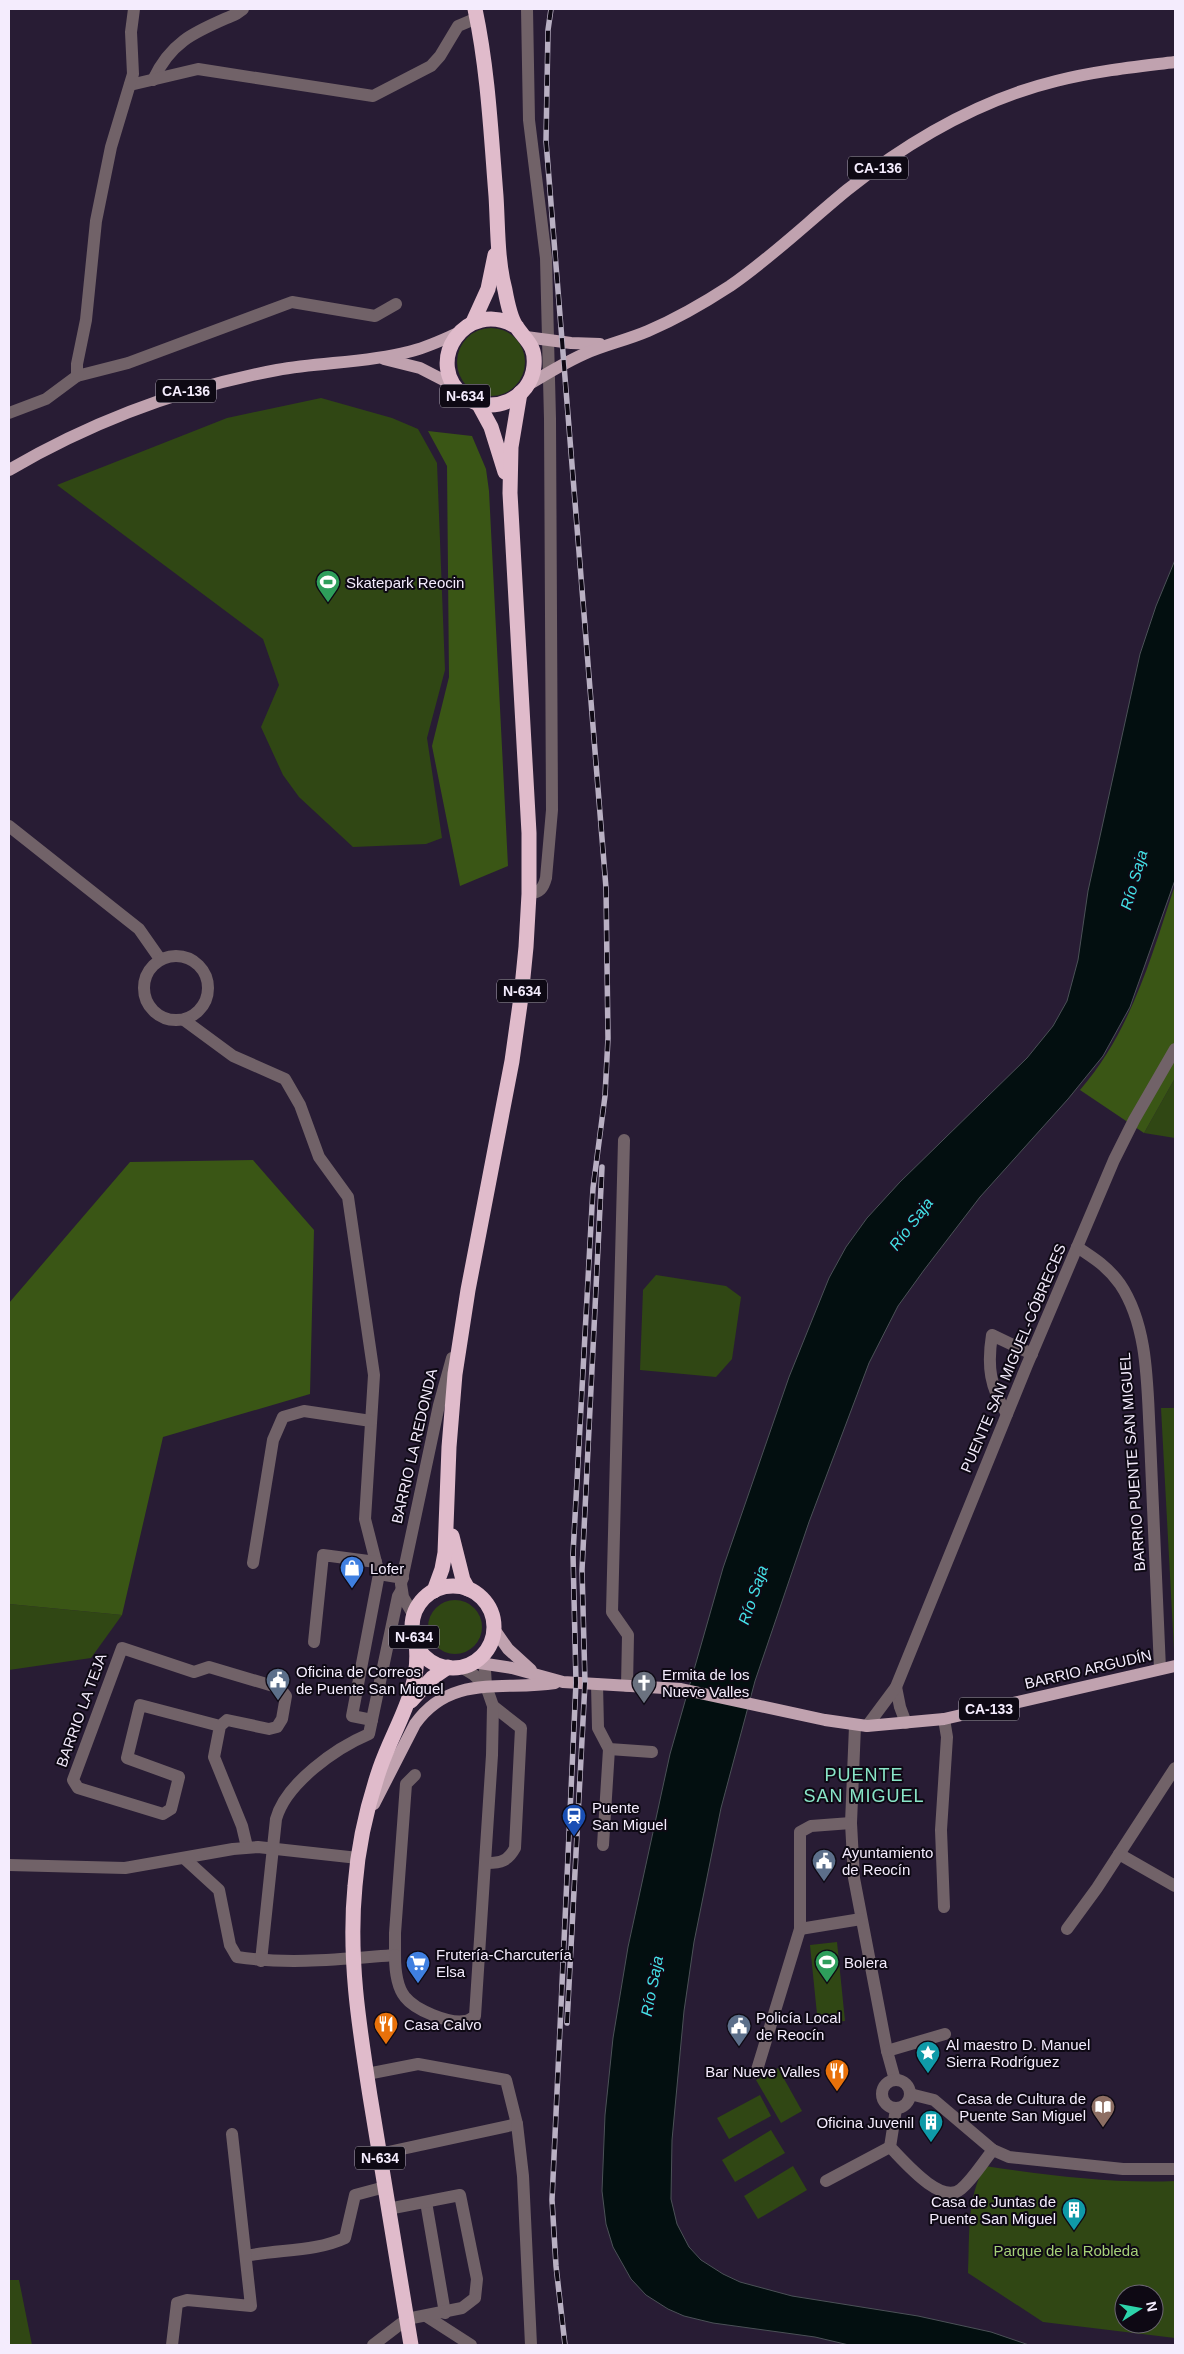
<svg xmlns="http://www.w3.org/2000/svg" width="1184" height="2354" viewBox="0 0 1184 2354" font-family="Arial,sans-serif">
	<rect width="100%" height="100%" fill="#281c34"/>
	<!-- green -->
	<g fill="#304714" fill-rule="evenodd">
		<circle cx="491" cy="362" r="34"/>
		<path d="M321,398L392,418L418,429L437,463L445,670L427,738L442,838L426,844L353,847L299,797L283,775L261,727L279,685L263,639L57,485L227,418Z"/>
		<path d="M1175,1078V1138L1144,1133Z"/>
		<path d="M656,1275L726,1286L741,1297L732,1359L716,1377L640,1370L643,1290Z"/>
		<path d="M1161,1408H1175L1174,1650Z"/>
		<circle cx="455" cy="1627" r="27"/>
		<path d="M9,1604L122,1615L91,1658L9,1670Z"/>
		<path d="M837,1942L845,2021L818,2024L810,1945Z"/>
		<path d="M778,2068L802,2111L781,2123L756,2080Z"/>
		<path d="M760,2095L771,2116L729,2139L717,2118Z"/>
		<path d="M771,2130L785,2153L735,2182L722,2160Z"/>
		<path d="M793,2166L807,2190L758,2219L744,2196Z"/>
		<path d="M985,2166C1044,2175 1116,2184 1175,2181V2338L1043,2322L968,2273C970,2237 966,2198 985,2166ZM1124,2294H1154V2324H1124Z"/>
		<path d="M9,2280H19L32,2345H9Z"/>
	</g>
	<!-- forest -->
	<g fill="#3a5615">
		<path d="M428,431L472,436L486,469L489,491L508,866L460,886L432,746L449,677L447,466Z"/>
		<path d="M1175,885V1078L1144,1133L1080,1090C1131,1031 1151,958 1175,885Z"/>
		<path d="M253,1160L314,1230L310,1394L163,1437L122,1615L9,1604V1303L130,1162Z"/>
	</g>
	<!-- water -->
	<path fill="#030f10" stroke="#4b5157" d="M1175,560V880L1130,1007L1103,1056L1068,1099L980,1197L924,1270L898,1306L869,1363L809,1522L755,1681L721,1808L694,1942L684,2011L672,2140L671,2199L677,2224L689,2247L701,2260L723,2274L740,2282L792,2296L918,2316L991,2332L1029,2345H849L815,2337L713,2323L684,2316L668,2309L646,2295L631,2279L613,2247L606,2224L602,2191L605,2115L613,2038L628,1947L670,1754L723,1568L789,1377L829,1278L846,1247L867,1218L900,1182L1027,1058L1053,1026L1067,1001L1078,960L1088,891L1140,654L1156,606Z"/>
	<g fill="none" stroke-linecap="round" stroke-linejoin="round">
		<!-- minor -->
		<g stroke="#716268" stroke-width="12">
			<path d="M527,9L529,120L546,258L550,419L552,810L546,878C543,889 540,892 529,894"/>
			<path d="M153,80C172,39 198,31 236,14L243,9"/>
			<path d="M130,85L198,69L373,96L431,66L440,56L458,26L477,18"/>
			<path d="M77,376L128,363L292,302L375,316L396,304"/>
			<path d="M9,413L46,399L77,376V364L86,320L96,221L111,147L133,74L131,32L134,9"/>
			<path d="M9,826L139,929L160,959"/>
			<circle cx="176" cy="988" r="32"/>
			<path d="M184,1020L233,1056L285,1079L300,1105L319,1157L348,1197L374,1375L365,1519L379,1574L403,1578"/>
			<path d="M624,1140L612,1612L628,1635L627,1686"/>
			<path d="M1077,1247C1094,1258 1108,1267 1120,1284C1149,1327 1147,1388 1150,1438C1154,1515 1156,1592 1160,1669"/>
			<path d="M1007,1414C990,1388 987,1366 992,1335L1032,1354"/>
			<path d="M253,1563L273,1440L283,1417L304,1411L371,1421"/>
			<path d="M414,1616L403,1597L401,1584L439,1405L452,1358"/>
			<path d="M314,1642L323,1555L376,1562"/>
			<path d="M461,1667L474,1675L486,1686"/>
			<path d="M597,1684L598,1728L609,1749L652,1752"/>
			<path d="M896,1687L900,1707L906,1723"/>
			<path d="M372,1720L352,1716L379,1574"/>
			<path d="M220,1726L227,1720L269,1729L277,1727L282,1719L286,1696L280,1688L209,1667L194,1672L122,1648L73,1780L78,1788L163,1814L171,1809L179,1777L127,1758L140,1705L220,1726L214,1757L242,1826L247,1847"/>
			<path d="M855,1726L851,1823L854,1878L887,2051L895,2080"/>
			<path d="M867,1726L896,1687L1027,1365L1114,1160L1134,1120L1175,1049"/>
			<path d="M603,1845L609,1749"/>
			<path d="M1119,1854L1175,1886"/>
			<path d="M184,1858L219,1890L230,1945L237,1957C289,1965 342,1959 395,1955V1933L406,1784L415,1775"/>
			<path d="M487,1863C501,1863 508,1861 515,1848L521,1728L493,1706"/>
			<path d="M9,1865L125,1868L233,1849L258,1847L358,1858"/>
			<path d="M944,1907L941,1830L947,1737L944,1719"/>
			<path d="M800,1929L861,1919"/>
			<path d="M1067,1929L1097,1888L1175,1768"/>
			<path d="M395,1955C395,1969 396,1986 405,1997C415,2010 449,2024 465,2021C469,2021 472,2018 475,2016L492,1755L493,1706L486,1686L484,1654"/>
			<path d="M261,1961L276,1819C286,1783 336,1748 369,1734L398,1596L401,1591"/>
			<path d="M887,2051L945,2034"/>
			<path d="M756,2073L800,1929V1832L811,1826L851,1823"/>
			<path d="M367,2074L418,2064L506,2080L517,2124L379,2154"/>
			<circle cx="896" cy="2094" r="14"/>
			<path d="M910,2094L934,2100L993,2150L1009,2157L1123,2169H1175"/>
			<path d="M896,2109L890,2147C903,2160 941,2206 961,2189C973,2179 983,2162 993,2150"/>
			<path d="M517,2124L523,2176L531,2345"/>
			<path d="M826,2181L890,2147"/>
			<path d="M426,2202L445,2313"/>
			<path d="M246,2256C279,2249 315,2252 345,2238L355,2195L385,2187"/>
			<path d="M426,2316L471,2345"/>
			<path d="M172,2345L177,2303L187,2300L251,2306L232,2134"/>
			<path d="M373,2345L407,2319L462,2308L475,2298L477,2279L460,2195L388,2209"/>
		</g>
		<!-- major -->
		<g stroke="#c0a2af" stroke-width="12">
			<path d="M526,337L571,343L600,344"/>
			<path d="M384,359L420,368L455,386"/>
			<path d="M528,385C546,374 564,363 584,354C604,345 627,340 648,331C676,319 704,303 730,286C772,257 808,222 847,190C909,141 978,100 1056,81C1095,71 1135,67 1175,62"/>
			<path d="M9,470C93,421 181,388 277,370C321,362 366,363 408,352C426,348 442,340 458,333"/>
			<path d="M494,1629L508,1649L531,1670"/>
			<path d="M473,1662L512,1668L563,1682L681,1689L825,1720L867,1726L944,1719L1175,1666"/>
			<path d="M374,1804L415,1724C451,1673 504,1691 555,1683"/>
		</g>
		<!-- highway -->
		<g stroke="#e0bbcb" stroke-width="15">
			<path d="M475,9C488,70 491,134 496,196C498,227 497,260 505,290C507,301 510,317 516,326C526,341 536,345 534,366C531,399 492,416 465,397C421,364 466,296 517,327"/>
			<path d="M473,322L488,289L495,255"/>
			<path d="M478,403L491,427L505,472"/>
			<path d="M452,1536L463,1580L468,1589"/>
			<circle cx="453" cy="1627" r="41"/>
			<path d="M434,1591L442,1569L445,1553L449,1447L455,1374L468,1290L512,1061L521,997L526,947L529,894V833L510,493L511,447L520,393"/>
			<path d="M411,1701L432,1678L448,1667"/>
			<path d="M411,2345C398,2262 383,2179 370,2096C359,2026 348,1957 355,1886C358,1846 367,1806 380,1768C394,1727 422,1689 416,1644"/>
		</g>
		<defs>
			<g id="rail">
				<path d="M551,9L548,30L546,141L606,888L608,1038L605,1096L593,1188L573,1554L576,1683L552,2200L556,2266L565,2345"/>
				<path d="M567,2023L585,1683L582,1570L602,1167"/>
			</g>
		</defs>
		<!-- rail casing -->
		<use href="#rail" stroke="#b9b0c3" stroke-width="5.5"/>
		<!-- rail -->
		<use href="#rail" stroke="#0e0914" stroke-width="4" stroke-dasharray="11" stroke-linecap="butt"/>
	</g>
	<!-- icons -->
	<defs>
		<symbol id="stadium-pin" viewBox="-11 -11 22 30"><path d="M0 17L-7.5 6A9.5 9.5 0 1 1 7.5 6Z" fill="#2e9e5b" stroke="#0e0914"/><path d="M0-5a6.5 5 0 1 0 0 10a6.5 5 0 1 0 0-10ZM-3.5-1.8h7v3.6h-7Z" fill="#fff"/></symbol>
		<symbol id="shop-pin" viewBox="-11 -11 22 30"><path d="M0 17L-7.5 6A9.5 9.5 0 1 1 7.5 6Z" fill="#3f7fe0" stroke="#0e0914"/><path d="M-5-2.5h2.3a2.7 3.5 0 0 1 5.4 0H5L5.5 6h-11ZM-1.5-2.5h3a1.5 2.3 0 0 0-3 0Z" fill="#fff"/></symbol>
		<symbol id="civic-pin" viewBox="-11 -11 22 30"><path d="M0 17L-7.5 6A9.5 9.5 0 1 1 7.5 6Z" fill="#5c6f8a" stroke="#0e0914"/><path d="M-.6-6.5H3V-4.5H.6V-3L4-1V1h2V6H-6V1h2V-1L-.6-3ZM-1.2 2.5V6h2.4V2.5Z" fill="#fff"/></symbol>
		<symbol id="church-pin" viewBox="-11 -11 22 30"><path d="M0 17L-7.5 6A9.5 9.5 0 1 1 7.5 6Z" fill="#6b7280" stroke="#0e0914"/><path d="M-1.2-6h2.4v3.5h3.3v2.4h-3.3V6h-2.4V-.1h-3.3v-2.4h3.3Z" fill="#fff"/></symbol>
		<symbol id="station-pin" viewBox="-11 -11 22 30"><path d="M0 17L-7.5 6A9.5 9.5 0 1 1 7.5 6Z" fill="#1a4fb4" stroke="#0e0914"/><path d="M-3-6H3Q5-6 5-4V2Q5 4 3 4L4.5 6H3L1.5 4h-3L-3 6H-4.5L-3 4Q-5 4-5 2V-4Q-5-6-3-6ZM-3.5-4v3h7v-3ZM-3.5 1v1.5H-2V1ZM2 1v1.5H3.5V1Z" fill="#fff"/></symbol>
		<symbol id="supermarket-pin" viewBox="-11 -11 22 30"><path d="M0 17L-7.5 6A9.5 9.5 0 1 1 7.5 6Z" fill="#3f7fe0" stroke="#0e0914"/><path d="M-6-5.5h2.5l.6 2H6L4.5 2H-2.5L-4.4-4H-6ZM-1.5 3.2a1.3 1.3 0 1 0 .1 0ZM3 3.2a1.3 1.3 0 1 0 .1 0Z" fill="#fff"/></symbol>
		<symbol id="restaurant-pin" viewBox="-11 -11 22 30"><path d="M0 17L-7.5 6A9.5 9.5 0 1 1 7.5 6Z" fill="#e8710a" stroke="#0e0914"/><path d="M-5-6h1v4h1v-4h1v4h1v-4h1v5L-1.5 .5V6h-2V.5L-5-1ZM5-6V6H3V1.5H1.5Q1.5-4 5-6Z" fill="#fff"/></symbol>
		<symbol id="sight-pin" viewBox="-11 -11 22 30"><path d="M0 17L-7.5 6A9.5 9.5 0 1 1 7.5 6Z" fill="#0f9aa8" stroke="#0e0914"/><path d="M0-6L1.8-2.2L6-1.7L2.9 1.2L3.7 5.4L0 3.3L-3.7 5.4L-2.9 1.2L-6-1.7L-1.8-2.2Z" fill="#fff"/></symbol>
		<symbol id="library-pin" viewBox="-11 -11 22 30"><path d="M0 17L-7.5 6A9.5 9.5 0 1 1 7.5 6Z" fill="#8d6e63" stroke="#0e0914"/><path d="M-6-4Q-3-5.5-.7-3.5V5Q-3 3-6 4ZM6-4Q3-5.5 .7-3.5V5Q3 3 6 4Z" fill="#fff"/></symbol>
		<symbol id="building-pin" viewBox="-11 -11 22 30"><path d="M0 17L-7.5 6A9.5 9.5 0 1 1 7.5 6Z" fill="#0f9aa8" stroke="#0e0914"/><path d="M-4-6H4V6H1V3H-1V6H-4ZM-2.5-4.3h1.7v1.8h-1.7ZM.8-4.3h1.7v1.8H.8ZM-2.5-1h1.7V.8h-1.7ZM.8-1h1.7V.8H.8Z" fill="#fff"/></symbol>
	</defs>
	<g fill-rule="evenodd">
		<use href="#stadium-pin" x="314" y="568" width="28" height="38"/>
		<use href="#shop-pin" x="338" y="1554" width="28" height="38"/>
		<use href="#civic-pin" x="264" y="1666" width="28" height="38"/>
		<use href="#church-pin" x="630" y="1669" width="28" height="38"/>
		<use href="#station-pin" x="560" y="1802" width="28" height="38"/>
		<use href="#civic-pin" x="810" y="1847" width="28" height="38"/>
		<use href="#stadium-pin" x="813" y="1948" width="28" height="38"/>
		<use href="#supermarket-pin" x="404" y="1949" width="28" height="38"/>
		<use href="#restaurant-pin" x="372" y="2010" width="28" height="38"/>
		<use href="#civic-pin" x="725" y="2012" width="28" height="38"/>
		<use href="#sight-pin" x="914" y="2039" width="28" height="38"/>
		<use href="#restaurant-pin" x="823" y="2057" width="28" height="38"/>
		<use href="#library-pin" x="1089" y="2093" width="28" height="38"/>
		<use href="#building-pin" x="917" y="2108" width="28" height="38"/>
		<use href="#building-pin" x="1060" y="2196" width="28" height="38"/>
	</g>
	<g text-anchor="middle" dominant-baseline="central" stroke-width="4" stroke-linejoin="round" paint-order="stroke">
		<!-- shield labels -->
		<g fill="#0e0914" stroke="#afa8b7" stroke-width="1">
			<rect x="848" y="156.5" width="60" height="23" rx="4"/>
			<rect x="156" y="379.5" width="60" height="23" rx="4"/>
			<rect x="440" y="384.5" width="50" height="23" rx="4"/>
			<rect x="497" y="979.5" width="50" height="23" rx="4"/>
			<rect x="389" y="1625.5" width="50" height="23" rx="4"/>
			<rect x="959" y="1697.5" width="60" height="23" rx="4"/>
			<rect x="355" y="2146.5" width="50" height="23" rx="4"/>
		</g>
		<g font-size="14" font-weight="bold" fill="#f4ecfd">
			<text x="878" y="168">CA-136</text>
			<text x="186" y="391">CA-136</text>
			<text x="465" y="396">N-634</text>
			<text x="522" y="991">N-634</text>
			<text x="414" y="1637">N-634</text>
			<text x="989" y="1709">CA-133</text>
			<text x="380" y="2158">N-634</text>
		</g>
		<!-- poi labels -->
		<g font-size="15" fill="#f4ecfd" stroke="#0e0914" text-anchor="start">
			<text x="346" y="582">Skatepark Reocin</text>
			<text x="370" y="1568">Lofer</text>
			<text x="296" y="1671">Oficina de Correos<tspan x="296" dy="17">de Puente San Miguel</tspan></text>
			<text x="662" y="1674">Ermita de los<tspan x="662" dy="17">Nueve Valles</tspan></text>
			<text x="592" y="1807">Puente<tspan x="592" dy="17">San Miguel</tspan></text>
			<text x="842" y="1852">Ayuntamiento<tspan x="842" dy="17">de Reocín</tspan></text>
			<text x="436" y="1954">Frutería-Charcutería<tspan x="436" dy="17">Elsa</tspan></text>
			<text x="844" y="1962">Bolera</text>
			<text x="756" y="2017">Policía Local<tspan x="756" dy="17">de Reocín</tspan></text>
			<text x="404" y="2024">Casa Calvo</text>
			<text x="946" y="2044">Al maestro D. Manuel<tspan x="946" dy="17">Sierra Rodríguez</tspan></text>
			<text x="820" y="2071" text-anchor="end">Bar Nueve Valles</text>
			<text x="1086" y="2098" text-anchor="end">Casa de Cultura de<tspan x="1086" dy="17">Puente San Miguel</tspan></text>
			<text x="914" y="2122" text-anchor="end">Oficina Juvenil</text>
			<text x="1056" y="2201" text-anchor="end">Casa de Juntas de<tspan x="1056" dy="17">Puente San Miguel</tspan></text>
		</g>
		<!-- street labels -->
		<g font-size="15" fill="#f4ecfd" stroke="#0e0914">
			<text transform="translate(1013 1358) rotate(-67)">PUENTE SAN MIGUEL-CÓBRECES</text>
			<text transform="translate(414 1446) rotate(-77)">BARRIO LA REDONDA</text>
			<text transform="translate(1132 1462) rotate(-94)">BARRIO PUENTE SAN MIGUEL</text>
			<text transform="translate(1088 1669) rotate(-13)">BARRIO ARGUDÍN</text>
			<text transform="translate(81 1710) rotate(-70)">BARRIO LA TEJA</text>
		</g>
		<!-- park labels -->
		<g font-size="15" fill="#a6d178" stroke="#0e0914">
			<text x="1066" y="2250">Parque de la Robleda</text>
		</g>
		<!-- water labels -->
		<g font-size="16" font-style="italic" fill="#44e0e6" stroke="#0e0914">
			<text transform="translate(1134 880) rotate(-74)">Río Saja</text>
			<text transform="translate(911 1224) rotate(-53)">Río Saja</text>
			<text transform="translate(753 1595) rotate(-71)">Río Saja</text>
			<text transform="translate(652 1986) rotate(-79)">Río Saja</text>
		</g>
		<!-- quarter labels -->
		<g font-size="18" letter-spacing="1" fill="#89e6c8" stroke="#0e0914">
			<text x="864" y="1775">PUENTE<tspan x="864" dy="21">SAN MIGUEL</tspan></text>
		</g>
	</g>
	<!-- border -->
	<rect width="1184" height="2354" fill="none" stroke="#f4ecfd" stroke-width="20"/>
	<!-- north arrow -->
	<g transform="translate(1139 2309) rotate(79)"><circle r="24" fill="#0e0914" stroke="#6a6471"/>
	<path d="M0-4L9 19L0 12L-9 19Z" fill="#2dd4ab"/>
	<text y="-8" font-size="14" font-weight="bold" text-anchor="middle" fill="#f4ecfd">N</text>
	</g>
</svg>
